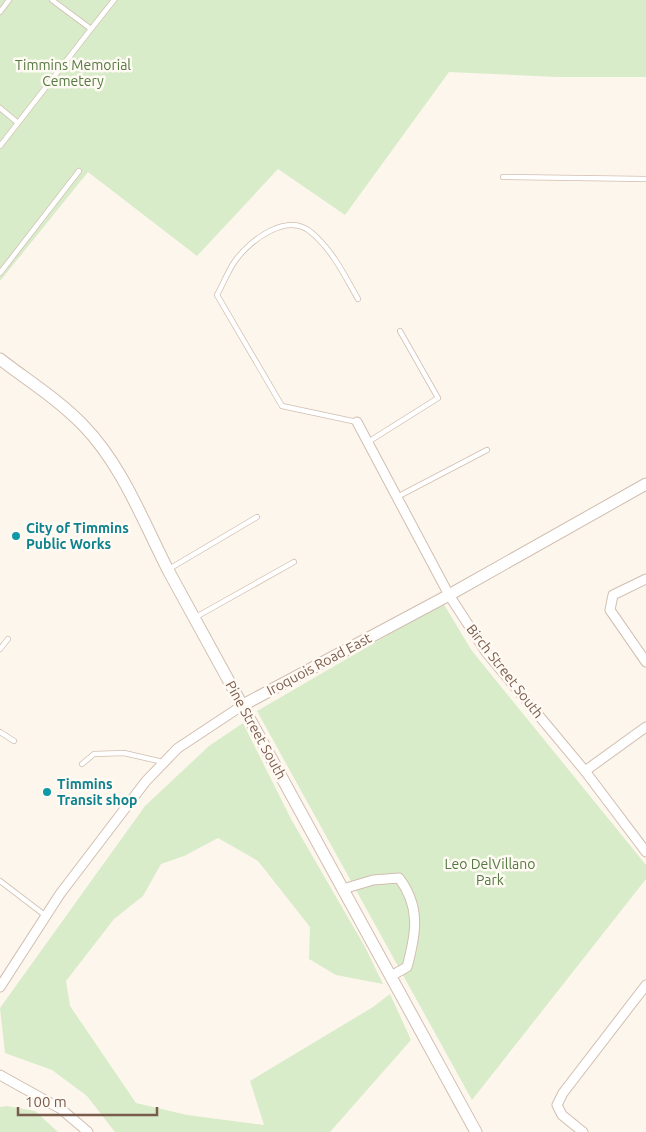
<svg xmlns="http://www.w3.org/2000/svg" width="646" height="1132" viewBox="0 0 646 1132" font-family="Ubuntu,sans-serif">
	<rect width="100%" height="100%" fill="#fdf6ec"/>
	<!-- green -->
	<g fill="#d8ecc9">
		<path d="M0,0H646V77H558L449,72L345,215L278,169L197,256L88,172L0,281Z"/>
		<path d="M443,603L472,651L646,865V879L472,1100L257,711Z"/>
		<path d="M243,723L291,819L365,947L383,984L336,975L309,959L310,927L258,861L218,838L184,856L161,864L143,896L114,919L66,981L70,1006L136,1103L187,1115L264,1125L250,1081L373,1007L390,994L411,1040L330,1132H115L87,1096L52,1070L5,1053L0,1008L145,806L209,746Z"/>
		<path d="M7,1106L35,1111L58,1132H0V1107Z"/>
	</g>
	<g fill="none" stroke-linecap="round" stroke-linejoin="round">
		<defs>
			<g id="service">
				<path d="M0,12L9,0"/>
				<path d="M91,29L114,0"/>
				<path d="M0,108L18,123L91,29L52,0"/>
				<path d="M0,146L18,123"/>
				<path d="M503,177L646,179"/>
				<path d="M0,273L79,171"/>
				<path d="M357,422L282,406L217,295C223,284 228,271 235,261C250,240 288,211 312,233C333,251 345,276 358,299"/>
				<path d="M368,442L438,398L400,331"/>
				<path d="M397,497L487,450"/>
				<path d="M169,569L257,517"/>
				<path d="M196,617L294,562"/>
				<path d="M0,649L8,639"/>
				<path d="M0,732L14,741"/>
				<path d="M82,764L94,754L124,753L163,762"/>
				<path d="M0,881L46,916"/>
			</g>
			<g id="minor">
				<path d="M357,422L449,595L486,652L585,771L646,852"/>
				<path d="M646,579L613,595L610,610L646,662"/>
				<path d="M585,771L646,727"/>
				<path d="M343,889L373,880L399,878C421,907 416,934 407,967L391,976"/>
				<path d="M0,987L60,894L146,781L178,748L243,705"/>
				<path d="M0,1075L61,1109L88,1132"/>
				<path d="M583,1132L562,1115L557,1105L563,1093L646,985"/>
			</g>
			<g id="tertiary">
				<path d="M0,359C27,380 59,400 83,425C122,465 143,521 168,570L476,1132"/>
				<path d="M243,705L449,595L646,484"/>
			</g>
		</defs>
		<!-- service casing -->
		<use href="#service" stroke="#d1beb0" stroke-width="6"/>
		<!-- minor casing -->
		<use href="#minor" stroke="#d1beb0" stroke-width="11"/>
		<!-- tertiary casing -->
		<use href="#tertiary" stroke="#d1beb0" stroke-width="13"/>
		<!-- service -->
		<use href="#service" stroke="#fff" stroke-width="4.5"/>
		<!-- minor -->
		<use href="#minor" stroke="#fff" stroke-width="9"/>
		<!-- tertiary -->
		<use href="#tertiary" stroke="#fff" stroke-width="11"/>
	</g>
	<!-- markers -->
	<g fill="#0f9aa8" stroke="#fffaf3" stroke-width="2">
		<circle cx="16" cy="536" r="5"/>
		<circle cx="47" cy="792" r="5"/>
	</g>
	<g text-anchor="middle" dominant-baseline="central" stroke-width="5" stroke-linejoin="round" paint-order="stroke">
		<!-- park labels -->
		<g font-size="14" fill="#537a41" stroke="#fffaf3">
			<text x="73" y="65">Timmins Memorial<tspan x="73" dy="16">Cemetery</tspan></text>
			<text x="490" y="864">Leo DelVillano<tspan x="490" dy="16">Park</tspan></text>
		</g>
		<!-- culture labels -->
		<g font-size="14" font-weight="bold" fill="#0d838f" stroke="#fffaf3" text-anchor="start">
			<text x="26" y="528">City of Timmins<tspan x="26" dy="16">Public Works</tspan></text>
			<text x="57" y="784">Timmins<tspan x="57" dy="16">Transit shop</tspan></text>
		</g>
		<!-- street labels -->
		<g font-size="14" fill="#7a5c4d" stroke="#fffaf3">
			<text transform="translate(319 664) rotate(-28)">Iroquois Road East</text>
			<text transform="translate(505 671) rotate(52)">Birch Street South</text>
			<text transform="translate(256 730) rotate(61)">Pine Street South</text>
		</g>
	</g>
	<!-- scale -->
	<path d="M18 1107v8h139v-8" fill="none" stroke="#7a5c4d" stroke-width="2.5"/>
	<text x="25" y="1107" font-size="15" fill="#7a5c4d" stroke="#fffaf3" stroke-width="4" paint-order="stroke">100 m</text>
</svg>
